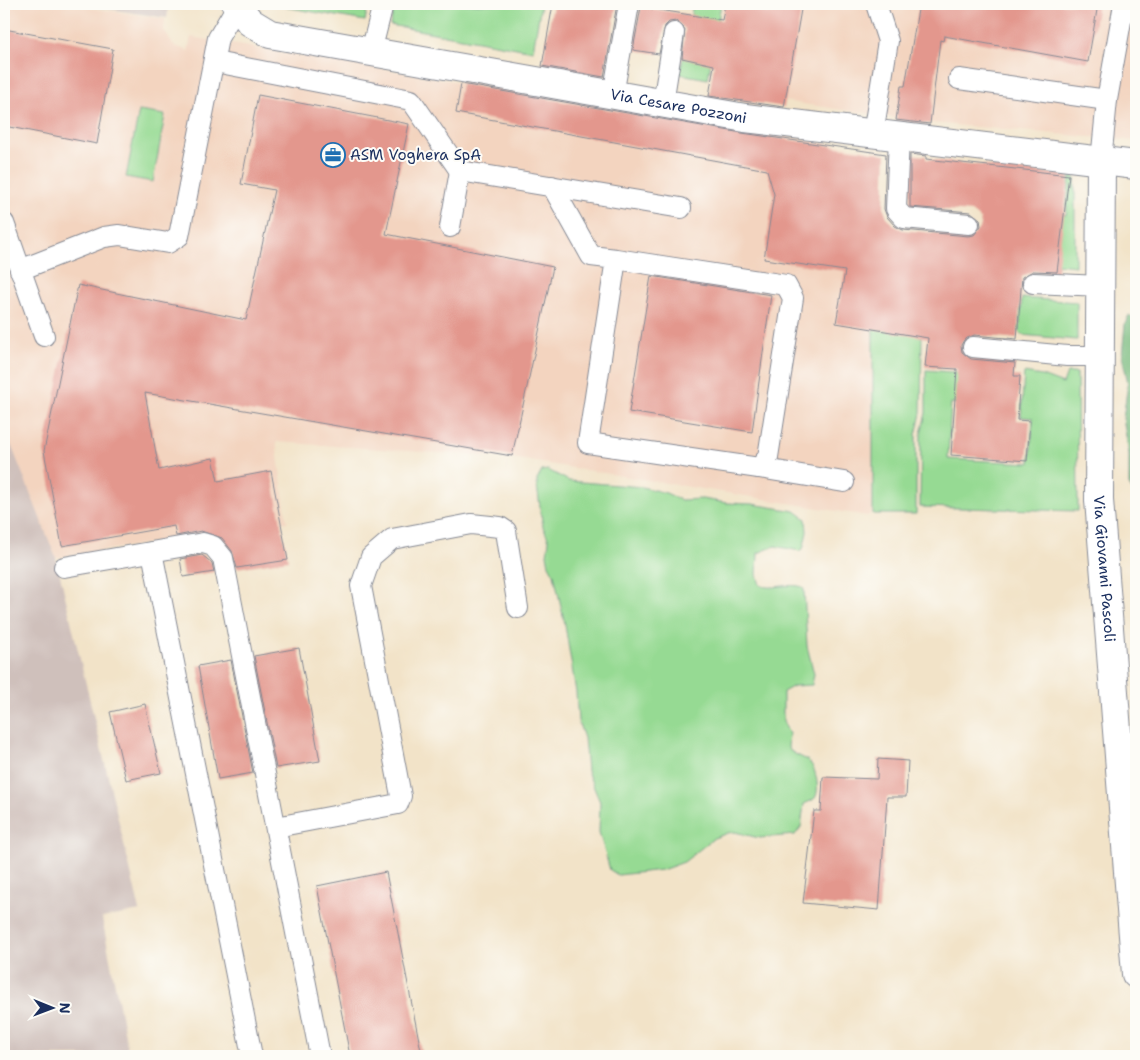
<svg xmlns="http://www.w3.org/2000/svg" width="1140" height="1060" viewBox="0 0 1140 1060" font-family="'Shantell Sans',sans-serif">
	<rect width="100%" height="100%" fill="#fdfcf7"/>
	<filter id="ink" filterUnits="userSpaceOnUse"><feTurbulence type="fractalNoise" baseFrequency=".02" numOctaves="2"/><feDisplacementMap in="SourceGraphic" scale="10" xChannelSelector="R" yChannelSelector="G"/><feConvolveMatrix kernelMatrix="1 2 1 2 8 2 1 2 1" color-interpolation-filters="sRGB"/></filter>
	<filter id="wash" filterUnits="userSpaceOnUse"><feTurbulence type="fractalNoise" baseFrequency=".0096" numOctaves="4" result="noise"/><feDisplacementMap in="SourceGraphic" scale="20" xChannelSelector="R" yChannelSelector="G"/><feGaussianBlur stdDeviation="1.12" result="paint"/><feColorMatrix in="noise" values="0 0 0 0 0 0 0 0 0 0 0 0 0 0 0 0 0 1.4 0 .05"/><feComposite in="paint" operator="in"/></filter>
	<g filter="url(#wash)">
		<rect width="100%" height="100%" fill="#f2e3c8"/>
		<!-- built -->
		<g fill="#f3d4bf">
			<path d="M4,4H64L165,19L164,30L173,45L188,51L191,37L880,152L875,300L873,510L868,516L512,458L276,442L287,522L55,558L4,428Z"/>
			<path d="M725,4H1136V141L931,123L717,91L711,83Z"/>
		</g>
		<!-- industrial -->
		<g fill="#cfc0bb">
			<path d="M75,4H169L167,18Z"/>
			<path d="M4,427L56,558L140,911L102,918L129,1056H4Z"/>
		</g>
		<!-- green -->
		<g fill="#96da93" stroke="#588478">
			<path d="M279,4H368L365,21L285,7Z"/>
			<path d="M395,4H541L533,51L390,25Z"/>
			<path d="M693,4H721L708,79L680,74Z"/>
			<path d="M139,111L165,115L153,182L126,177Z"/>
			<path d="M1070,177H1075V266L1040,262L1038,211L1066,215Z"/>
			<path d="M1022,298L1077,302V340L1021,335L1019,332Z"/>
			<path d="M873,326L922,330L921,413L916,435V514H873Z"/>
			<path d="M926,370L966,373L964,404L951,403L948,459L1030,463L1033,418L1021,417L1024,373L1042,376L1063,384L1067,373H1077L1078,511L920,507L921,434L926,413Z"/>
			<path d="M548,470L569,481L642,487L666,493L681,500L702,499L727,503L752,504L795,511L806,519L807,532L803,549L800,551L775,546L758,553L757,575L760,585C771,591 787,582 803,587L804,590L807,646L814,674L812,685L794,686L783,692V721L789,734L788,748C795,757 805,756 811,764C816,770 820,791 815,798C812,801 808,802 804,804L801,827L795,835L759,838L735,832L728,833L714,838L684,862L662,870L618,875L610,870L599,832L600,802L587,771L584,738L578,721L576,692L565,625L554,574L549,565L547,554L549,540L543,527L537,486V480L542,471Z"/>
		</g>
		<!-- forest -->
		<path fill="#78ba7d" stroke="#4a746e" d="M1129,315L1136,320V498L1129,485V455L1123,418L1128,383L1122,356L1125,324Z"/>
		<g id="blocks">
			<!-- building -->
			<g fill="#e3978d">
				<path d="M553,4H617L604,77L542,66Z"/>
				<path d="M725,4H802L784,107L709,96L714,65L682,58L685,29L676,21L669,22L665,26L659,54L633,50L641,7L722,20Z"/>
				<path d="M919,4H1098L1088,62L944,36L943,41L940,40L930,124L896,120L901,86H905Z"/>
				<path d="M4,29L113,49L97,144L4,126Z"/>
				<path d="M461,84L742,133L886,154L884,209L887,217L895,226L903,230L968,236L974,235L981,226L980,219L971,212L910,207V154L926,156V159L1069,175L1057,272L1033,271L1022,277L1017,339L974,335L964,340L961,345L962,352L971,359L1015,363L1014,376H1020L1017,420L1030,421L1027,461L951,455L957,369L925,367L928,338L836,323L845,271L764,259L774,194L767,170L456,113Z"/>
				<path d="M258,95L409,124L386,234L553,267L512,456L145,393L159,470L213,458L218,481L271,471L288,560L237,568L232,551L222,538L201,531L176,536L174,526L62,546L44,451L78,285L246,320L274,190L241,184Z"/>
				<path d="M651,276L771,295L752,432L629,412Z"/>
				<path d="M202,555L212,563L214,572L183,577L180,559Z"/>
				<path d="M299,648L320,761L276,768L254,656Z"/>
				<path d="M231,660L253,773L218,779L198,666Z"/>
				<path d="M145,704L161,773L126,780L110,712Z"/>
				<path d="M878,759L908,761L906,797H887L879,910L803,903L814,811H821L823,777L877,779Z"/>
				<path d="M386,872L422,1056H350L317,886Z"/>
			</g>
		</g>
	</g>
	<g filter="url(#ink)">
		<use href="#blocks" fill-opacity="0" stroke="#868993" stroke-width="1"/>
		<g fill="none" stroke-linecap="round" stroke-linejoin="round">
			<defs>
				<g id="service">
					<path d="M371,52L383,4"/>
					<path d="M215,62L411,100L460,171L681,208"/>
					<path d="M959,79L1107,100"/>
					<path d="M613,95L629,4"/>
					<path d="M663,103L674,33"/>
					<path d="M873,134L888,41L876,4"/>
					<path d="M899,137L896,209L904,218L969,224"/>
					<path d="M1101,161L1107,100L1124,4"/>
					<path d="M552,186L591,256L616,259L786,285L793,298L768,457L759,468L588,443L616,259"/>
					<path d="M4,223L44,336"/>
					<path d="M450,227L460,171"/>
					<path d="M20,270L104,237L119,235L168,243L179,236L218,38L237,6"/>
					<path d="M1033,283L1101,286"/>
					<path d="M973,347L1067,356H1101"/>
					<path d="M759,468L844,482"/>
					<path d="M152,552L252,1056"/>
					<path d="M64,567L203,543L213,546L223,558L320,1056"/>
					<path d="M276,827L398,804L401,796L361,586L371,557L392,539L471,524L500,527L506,531L518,608"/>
				</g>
				<g id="minor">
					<path id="s1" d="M236,4L250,22L270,34L745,118L1136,165"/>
					<path id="s2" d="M1101,161L1099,500L1136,974"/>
				</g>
			</defs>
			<!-- service casing -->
			<use href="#service" stroke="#868993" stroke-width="22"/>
			<!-- minor casing -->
			<use href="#minor" stroke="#868993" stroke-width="30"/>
			<!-- service -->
			<use href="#service" stroke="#fff" stroke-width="20"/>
			<!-- minor -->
			<use href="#minor" stroke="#fff" stroke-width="28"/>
		</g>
	</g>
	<!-- icons -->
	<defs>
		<symbol id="office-ring" viewBox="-11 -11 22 22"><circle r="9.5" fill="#fdfcf7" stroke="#1f6fb2" stroke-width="1.5"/><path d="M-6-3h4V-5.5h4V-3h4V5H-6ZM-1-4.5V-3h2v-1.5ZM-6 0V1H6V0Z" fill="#1f6fb2"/></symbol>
	</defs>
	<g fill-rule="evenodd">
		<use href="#office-ring" x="319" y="141" width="28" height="28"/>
	</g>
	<g text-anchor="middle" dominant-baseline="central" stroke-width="4" stroke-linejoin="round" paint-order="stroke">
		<!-- street labels -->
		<g font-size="15" fill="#1b2f5e" stroke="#fdfcf7">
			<text stroke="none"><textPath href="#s1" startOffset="461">Via Cesare Pozzoni</textPath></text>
			<text stroke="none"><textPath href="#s2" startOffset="408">Via Giovanni Pascoli</textPath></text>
		</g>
		<!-- poi labels -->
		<g font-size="15" fill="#1b2f5e" stroke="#fdfcf7" text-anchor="start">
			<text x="350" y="155">ASM Voghera SpA</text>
		</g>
	</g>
	<!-- margin -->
	<rect width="1140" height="1060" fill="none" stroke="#fdfcf7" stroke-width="20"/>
	<!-- north arrow -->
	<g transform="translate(52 1008) rotate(91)" stroke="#fdfcf7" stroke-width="4" paint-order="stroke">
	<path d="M0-4L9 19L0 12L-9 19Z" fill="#1b2f5e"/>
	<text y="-8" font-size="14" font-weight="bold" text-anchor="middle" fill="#1b2f5e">N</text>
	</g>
</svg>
